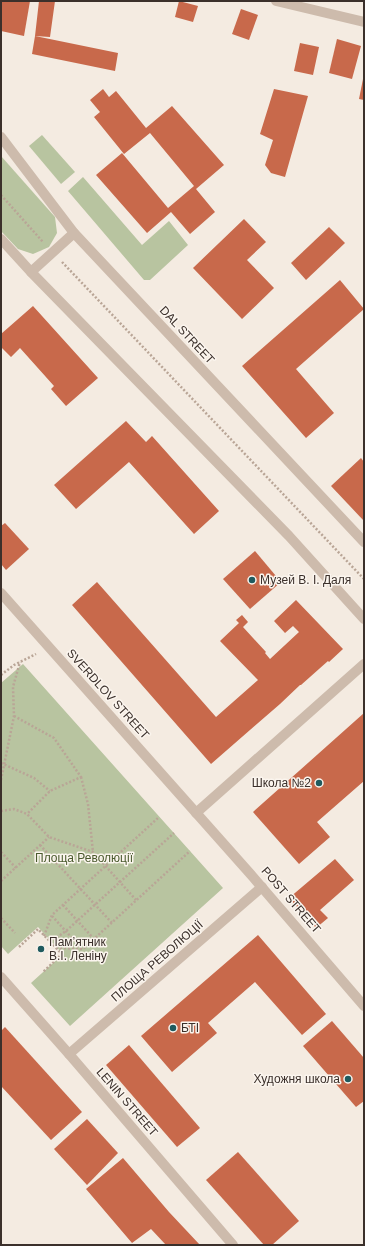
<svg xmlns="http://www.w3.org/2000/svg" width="365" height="1246" viewBox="0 0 365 1246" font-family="Helvetica,sans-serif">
	<rect width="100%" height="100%" fill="#f4ebe1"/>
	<!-- green -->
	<g fill="#b8c4a0">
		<path d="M42,135L75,172L61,184L29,146Z"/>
		<path d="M1,156L55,217L57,233L49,247L33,254L18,249L1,231Z"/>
		<path d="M83,177L142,245L169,221L188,245L150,280H144L68,191Z"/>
		<path d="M23,664L223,888L70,1026L31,983L63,954L38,927L8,954L1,946V683Z"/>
	</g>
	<!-- building -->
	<g fill="#c8694b">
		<path d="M1,1H30L24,36L1,31Z"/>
		<path d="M39,1H55L50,37L35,36L118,53L115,71L32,54L35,36Z"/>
		<path d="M179,1L198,6L193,22L175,17Z"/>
		<path d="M241,9L258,15L249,40L232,34Z"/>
		<path d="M337,39L361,46L352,79L329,73Z"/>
		<path d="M300,43L319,47L313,75L294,71Z"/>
		<path d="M363,79L364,80V100L359,99Z"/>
		<path d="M103,89L109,97L116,91L146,128L172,106L224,165L196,189L215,212L190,234L171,212L147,233L96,175L122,153L168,208L194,186L150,133L124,154L94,117L100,112L90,100Z"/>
		<path d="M274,89L308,96L285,177L271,173L265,165L273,140L260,134Z"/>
		<path d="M244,219L266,242L247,260L274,288L242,319L193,268Z"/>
		<path d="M329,227L345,243L306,280L291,263Z"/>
		<path d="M340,280L364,309L296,369L334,413L306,438L242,366Z"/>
		<path d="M33,306L98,378L66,406L51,389L54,386L20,348L11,357L1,347V334Z"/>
		<path d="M126,421L146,442L152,436L219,511L194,534L129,462L76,509L54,485Z"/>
		<path d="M361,458L364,462V521L331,486Z"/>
		<path d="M5,523L29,549L6,570L1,564V526Z"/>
		<path d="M255,551L281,582L250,609L223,579Z"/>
		<path d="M97,582L216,717L258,680L220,641L239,623L236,620L242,615L248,622L243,627L266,652L265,653L270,659L299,632L293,626L285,633L274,621L296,600L343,649L329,662L328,661L301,685H300L280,704L211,764L72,605Z"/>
		<path d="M364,713V781L317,822L330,837L299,864L253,812Z"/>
		<path d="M335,859L354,880L320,910L328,918L316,928L289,898Z"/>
		<path d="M258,935L326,1014L302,1035L255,982L208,1023L217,1033L172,1072L141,1036Z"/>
		<path d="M332,1021L364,1058V1101L356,1107L303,1046Z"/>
		<path d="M5,1027L82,1112L51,1140L1,1086V1031Z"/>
		<path d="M129,1045L200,1128L177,1147L106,1065Z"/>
		<path d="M87,1119L118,1153L87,1185L54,1149Z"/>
		<path d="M238,1152L299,1221L272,1245H264L206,1180Z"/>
		<path d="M123,1158L169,1212L200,1245H166L151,1229L132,1243L86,1189Z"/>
	</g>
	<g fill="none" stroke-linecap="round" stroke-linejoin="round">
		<!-- path -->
		<g stroke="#b9a596" stroke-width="2.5" stroke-dasharray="2 2" stroke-linecap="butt">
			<path d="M1,195L43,242"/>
			<path d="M62,262L364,579"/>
			<path d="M1,675L14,665L36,654"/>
			<path d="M14,716L54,738L81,777L50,791L27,814"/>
			<path d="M1,763L34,778L50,791"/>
			<path d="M81,777L88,804L93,852"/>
			<path d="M1,780L14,716L13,687L20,662"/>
			<path d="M1,811L14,809L27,814L49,837L93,852L136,900"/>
			<path d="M40,845L112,923"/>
			<path d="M1,852L16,868"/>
			<path d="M1,881L49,837"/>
			<path d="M63,905L94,939"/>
			<path d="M52,916L82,949"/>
			<path d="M1,918L15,933"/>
			<path d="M44,936L52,915L159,817"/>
			<path d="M50,942L66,931L174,833"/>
			<path d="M19,947L38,929L62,954L43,972"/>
			<path d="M56,948L83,949L190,851"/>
		</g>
		<!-- minor -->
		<g stroke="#cdbbac" stroke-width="10">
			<path d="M276,1L364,22"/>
			<path d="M1,137L74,233L364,542"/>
			<path d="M1,239L31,272L289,536L364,619"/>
			<path d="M31,272L74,233"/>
			<path d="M1,593L253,877L364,1006"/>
			<path d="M196,813L364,664"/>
			<path d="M1,977L69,1054L233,1245"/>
			<path d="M69,1054L262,887"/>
		</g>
	</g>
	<!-- markers -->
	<g fill="#1f5a5e" stroke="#fbf5ee" stroke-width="1.5">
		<circle cx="252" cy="580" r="4"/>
		<circle cx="319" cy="783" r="4"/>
		<circle cx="41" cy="949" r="4"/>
		<circle cx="173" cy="1028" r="4"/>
		<circle cx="348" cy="1079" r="4"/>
	</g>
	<g text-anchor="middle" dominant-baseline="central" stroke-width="3" stroke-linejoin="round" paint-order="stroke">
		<!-- street labels -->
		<g font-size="12" fill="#3b302b" stroke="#fbf5ee">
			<text transform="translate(187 335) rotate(47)">DAL STREET</text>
			<text transform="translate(108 694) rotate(48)">SVERDLOV STREET</text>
			<text transform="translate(291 900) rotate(49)">POST STREET</text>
			<text transform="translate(157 961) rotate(-41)">ПЛОЩА РЕВОЛЮЦІЇ</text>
			<text transform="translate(127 1102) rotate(49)">LENIN STREET</text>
		</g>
		<!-- poi labels -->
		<g font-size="12" fill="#3b302b" stroke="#fbf5ee" text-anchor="start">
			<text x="260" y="580">Музей В. І. Даля</text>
			<text x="311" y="783" text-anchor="end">Школа №2</text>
			<text x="49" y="942">Пам’ятник<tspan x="49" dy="14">В.І. Леніну</tspan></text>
			<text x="181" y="1028">БТІ</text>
			<text x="340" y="1079" text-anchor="end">Художня школа</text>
		</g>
		<!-- park labels -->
		<g font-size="12" fill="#4a5a2e" stroke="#fbf5ee">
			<text x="84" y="858">Площа Революції</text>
		</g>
	</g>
	<!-- border -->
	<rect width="365" height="1246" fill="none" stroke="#3b302b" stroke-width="4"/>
</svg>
